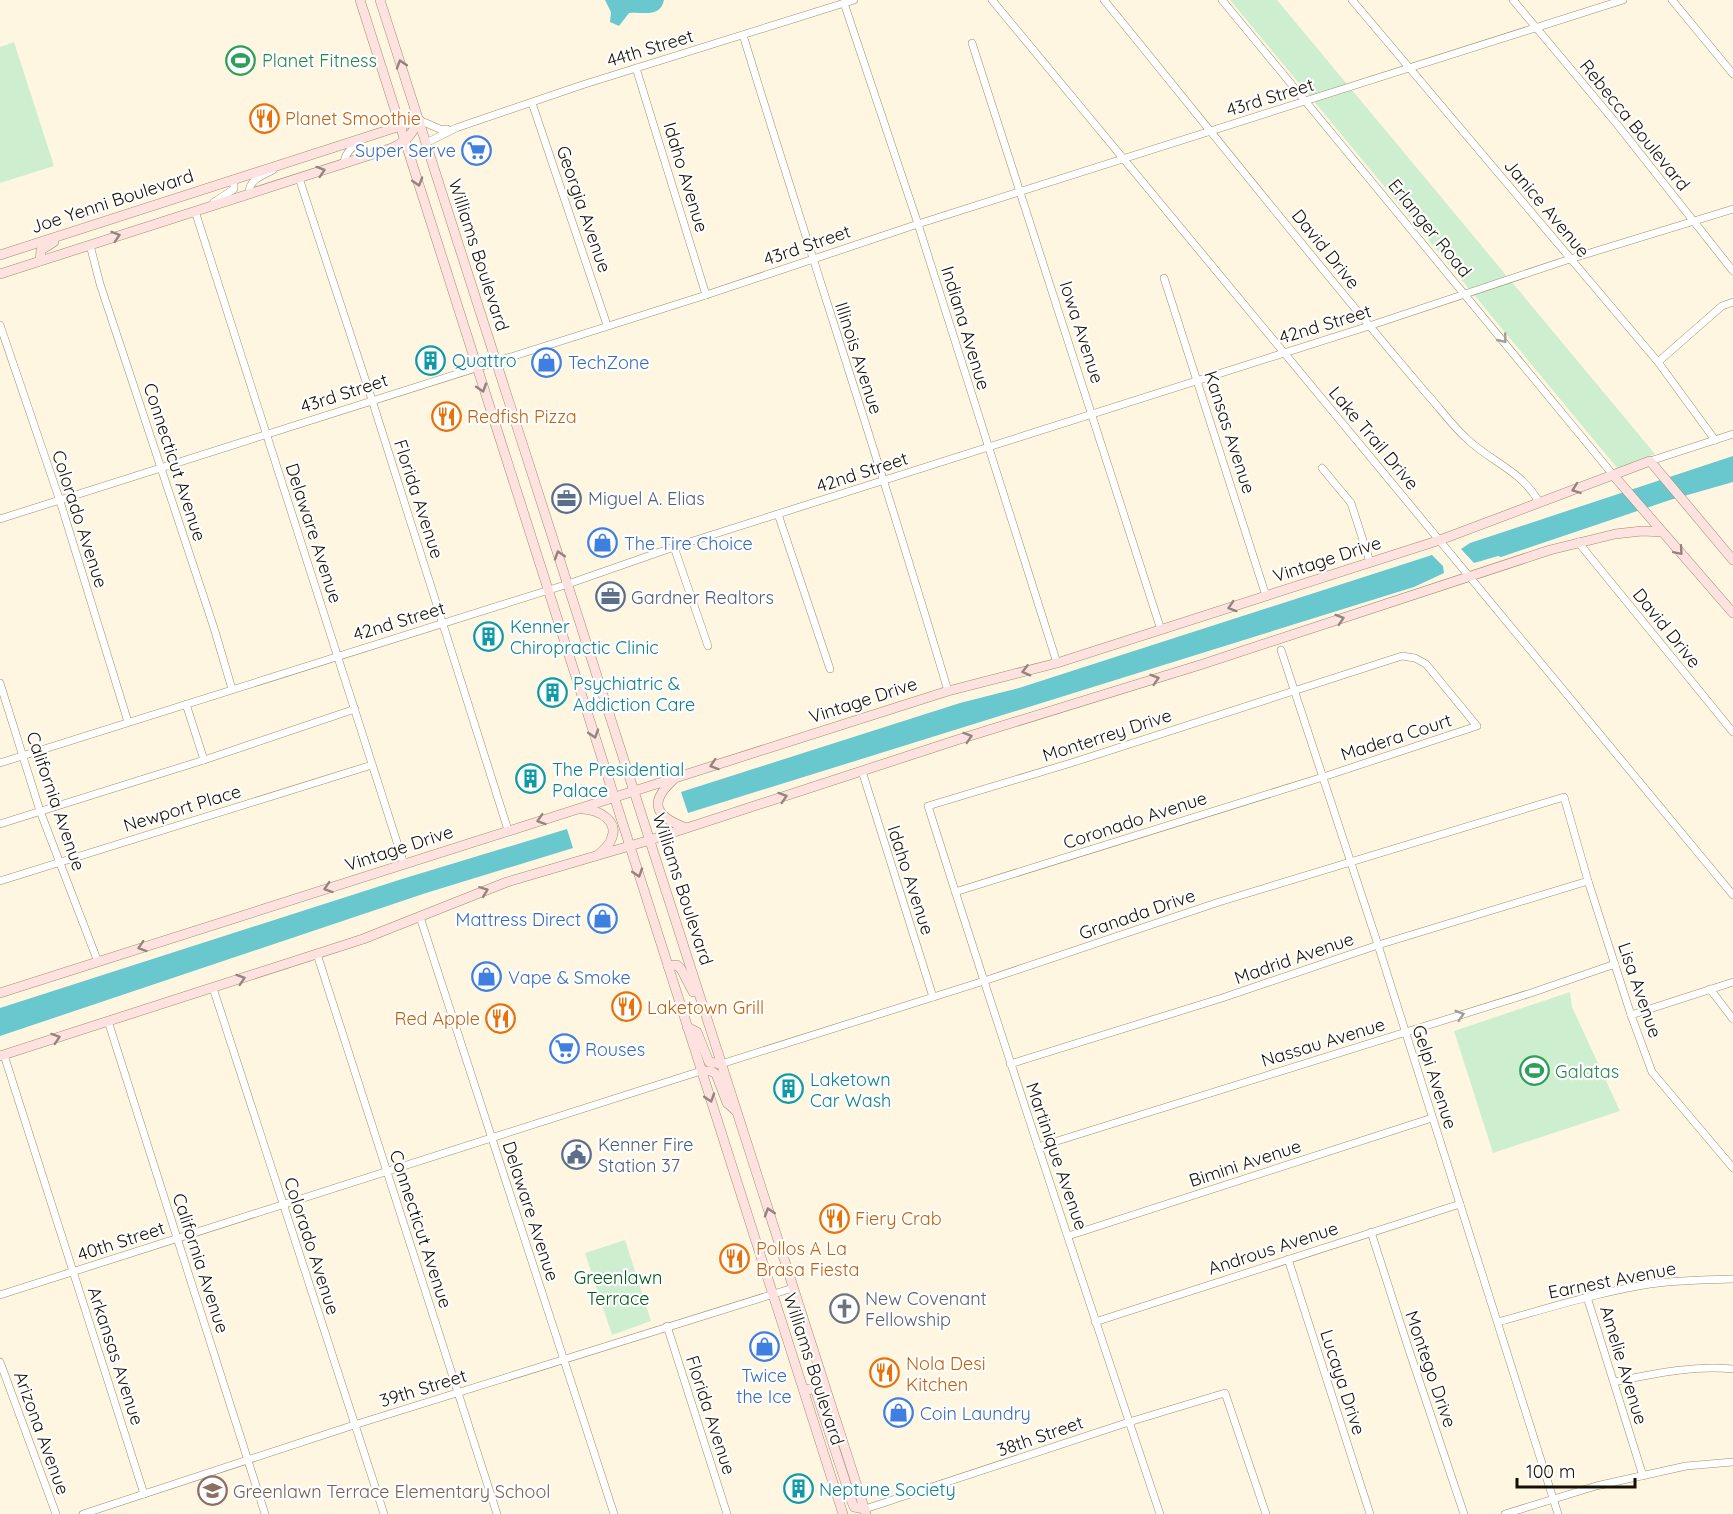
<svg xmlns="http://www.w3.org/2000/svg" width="1733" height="1514" viewBox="0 0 1733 1514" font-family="Quicksand,sans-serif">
	<rect width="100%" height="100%" fill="#fff6e1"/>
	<!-- green -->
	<g fill="#cdefcf">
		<path d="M1230,0H1277L1655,454L1618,469Z"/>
		<path d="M14,42L54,166L0,183V47Z"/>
		<path d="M1570,992L1572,1007L1620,1111L1493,1153L1454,1031Z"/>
		<path d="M625,1240L651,1321L612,1335L585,1253Z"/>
	</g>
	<!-- water -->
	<g fill="#69c8ce">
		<path d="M605,0H664C660,19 642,11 629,13L619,26L610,22L611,12Z"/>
		<path d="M1733,456V482L1670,500L1501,557L1498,556L1474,563L1461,549L1470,543Z"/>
		<path d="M1432,555L1443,566L1444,573L1414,587L688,813L681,792L960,703L1019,688Z"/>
		<path d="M567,829L573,848L426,893L0,1036V1008L402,879Z"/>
	</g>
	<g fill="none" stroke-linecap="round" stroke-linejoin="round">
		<defs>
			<g id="street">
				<path d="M992,0L1733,895"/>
				<path d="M1104,0C1211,131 1316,264 1426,393C1439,407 1451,424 1465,437C1490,462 1520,469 1539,502"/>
				<path d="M1222,0L1614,476"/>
				<path d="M1352,0L1658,362L1715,440"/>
				<path d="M1513,0L1616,123L1733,271"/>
				<path d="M1672,0L1733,74"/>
				<path d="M844,3L918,224L1057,663"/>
				<path d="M743,35C810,254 883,471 948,691"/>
				<path d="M972,43L1161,630"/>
				<path d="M636,68L706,295"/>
				<path d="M532,103L607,325"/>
				<path d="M419,120L442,130L447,129"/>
				<path d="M426,143L456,128L582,85L854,0"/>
				<path d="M344,164C344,153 353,146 361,141"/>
				<path d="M299,178L372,400L508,830"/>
				<path d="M249,194C248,180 262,176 273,170"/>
				<path d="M214,202L234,189V179"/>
				<path d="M195,211L404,864"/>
				<path d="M90,245L100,284L214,628L232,689"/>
				<path d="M1164,278L1266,596"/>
				<path d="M0,325L60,501L128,722"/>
				<path d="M1658,362L1722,306L1733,302"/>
				<path d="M1650,461L1733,434"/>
				<path d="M1322,468L1351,503L1370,562"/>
				<path d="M778,514L830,669"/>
				<path d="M0,519L706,295L918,224L1623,0"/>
				<path d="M1578,542L1733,732"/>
				<path d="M674,547L708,646"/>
				<path d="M1281,650L1378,945L1558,1514"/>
				<path d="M0,683L40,811L98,962"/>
				<path d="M186,704L204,760"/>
				<path d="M0,763L568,584L674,547L1369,326L1570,259L1733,209"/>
				<path d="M862,771L933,997"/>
				<path d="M0,824L204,760L355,709"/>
				<path d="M0,881L372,765"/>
				<path d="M955,892L1323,777L1477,726L1426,664L1415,658L1402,656L1071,763L928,806C1003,1043 1081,1278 1160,1514"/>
				<path d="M420,917L614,1514"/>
				<path d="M317,954L497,1514"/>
				<path d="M213,988L384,1514"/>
				<path d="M1710,989L1733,1019"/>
				<path d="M1631,1015L1733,982"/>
				<path d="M108,1021L265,1514"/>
				<path d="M4,1055L144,1494"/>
				<path d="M721,1064L984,981L1219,902L1564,797L1588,881L1631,1015L1652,1072L1733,1168"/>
				<path d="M1010,1064L1222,998L1378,945L1588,881"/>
				<path d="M1038,1147L1531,993L1615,964"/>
				<path d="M1371,1232L1409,1350L1464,1514"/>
				<path d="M1068,1236L1432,1118"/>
				<path d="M1288,1259L1370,1514"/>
				<path d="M0,1295L701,1071"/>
				<path d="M1587,1297L1643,1476"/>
				<path d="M1095,1322L1460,1204"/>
				<path d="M1498,1322C1549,1308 1599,1292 1650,1284C1678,1280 1705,1280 1733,1279"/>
				<path d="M667,1326L727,1514"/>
				<path d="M0,1362L56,1514"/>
				<path d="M1614,1382C1653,1374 1693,1365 1733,1369"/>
				<path d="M865,1509L1129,1422L1225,1393L1266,1514"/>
				<path d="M83,1514L354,1425L793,1288"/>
				<path d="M1505,1514L1596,1486L1686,1466L1733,1462"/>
			</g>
			<g id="secondary">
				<path d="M360,0L843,1514"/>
				<path d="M380,0L866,1514"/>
				<path d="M0,255L419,120"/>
				<path d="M40,261L41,250L54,242"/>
				<path d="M0,274L392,148C407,141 412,134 419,120"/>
				<path d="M1614,476L1733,613"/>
				<path d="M673,780C647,804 657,817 686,828"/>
				<path d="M583,809C599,810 620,821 611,840C609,846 603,850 598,855"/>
				<path d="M668,966L677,965L681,969L693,992"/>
				<path d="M0,993L948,691L1057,663L1440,540L1650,461L1733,560"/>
				<path d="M687,1027L697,1032L709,1062L721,1064"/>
				<path d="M0,1056L363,939L507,882L650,840L963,738L1203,664L1550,550L1615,534L1642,531L1662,532"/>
				<path d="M701,1071H711L716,1074L727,1103L736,1111"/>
				<path d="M804,1390L813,1389L816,1392L852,1502L854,1507L865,1509"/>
			</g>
		</defs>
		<!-- street casing -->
		<use href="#street" stroke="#9c8e6e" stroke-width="8"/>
		<!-- secondary casing -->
		<use href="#secondary" stroke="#9c8e6e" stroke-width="10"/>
		<!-- street -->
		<use href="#street" stroke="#fff" stroke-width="7"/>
		<!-- secondary -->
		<use href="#secondary" stroke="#fde2e0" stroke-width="9"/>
	</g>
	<!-- one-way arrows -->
	<defs><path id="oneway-chevron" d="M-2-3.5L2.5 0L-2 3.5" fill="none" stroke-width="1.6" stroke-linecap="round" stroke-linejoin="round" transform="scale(1.5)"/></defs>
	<g stroke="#95847d">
		<use href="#oneway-chevron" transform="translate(401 64) rotate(-108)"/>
		<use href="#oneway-chevron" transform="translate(321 171) rotate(-18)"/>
		<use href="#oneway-chevron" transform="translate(418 182) rotate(73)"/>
		<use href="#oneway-chevron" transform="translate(116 236) rotate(-18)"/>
		<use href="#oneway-chevron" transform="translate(482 388) rotate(72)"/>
		<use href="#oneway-chevron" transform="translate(1576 489) rotate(160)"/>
		<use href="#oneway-chevron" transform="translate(1679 551) rotate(49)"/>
		<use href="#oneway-chevron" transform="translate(559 555) rotate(-108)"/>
		<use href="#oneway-chevron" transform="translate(1232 607) rotate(162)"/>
		<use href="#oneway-chevron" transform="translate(1340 619) rotate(-18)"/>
		<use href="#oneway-chevron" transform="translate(1026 671) rotate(166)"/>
		<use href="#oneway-chevron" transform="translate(1155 679) rotate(-17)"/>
		<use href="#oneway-chevron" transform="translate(594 734) rotate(72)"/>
		<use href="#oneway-chevron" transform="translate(968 737) rotate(-18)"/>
		<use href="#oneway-chevron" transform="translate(714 765) rotate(162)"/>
		<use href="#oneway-chevron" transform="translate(783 797) rotate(-18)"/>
		<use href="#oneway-chevron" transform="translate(541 820) rotate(162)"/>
		<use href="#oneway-chevron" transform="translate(638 873) rotate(72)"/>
		<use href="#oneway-chevron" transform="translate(328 888) rotate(162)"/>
		<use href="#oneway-chevron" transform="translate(484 891) rotate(-21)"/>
		<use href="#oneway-chevron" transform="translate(142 947) rotate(162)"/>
		<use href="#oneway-chevron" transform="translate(241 979) rotate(-18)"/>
		<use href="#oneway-chevron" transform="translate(56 1038) rotate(-18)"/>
		<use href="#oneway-chevron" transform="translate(710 1098) rotate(72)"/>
		<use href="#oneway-chevron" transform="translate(769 1212) rotate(-108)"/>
	</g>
	<g stroke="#a19f9b">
		<use href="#oneway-chevron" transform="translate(1503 339) rotate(51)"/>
		<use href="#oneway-chevron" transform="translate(1460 1015) rotate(-17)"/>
	</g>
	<!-- icons -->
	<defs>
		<symbol id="stadium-ring" viewBox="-11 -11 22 22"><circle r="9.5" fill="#fff" stroke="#2e9e5b" stroke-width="1.5"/><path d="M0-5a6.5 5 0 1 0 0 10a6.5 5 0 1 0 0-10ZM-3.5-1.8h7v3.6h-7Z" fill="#2e9e5b"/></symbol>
		<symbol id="restaurant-ring" viewBox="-11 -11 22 22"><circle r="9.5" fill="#fff" stroke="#e8710a" stroke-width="1.5"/><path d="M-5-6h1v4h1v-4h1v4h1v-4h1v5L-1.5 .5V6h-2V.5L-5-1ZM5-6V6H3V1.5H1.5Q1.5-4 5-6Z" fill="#e8710a"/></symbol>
		<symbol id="supermarket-ring" viewBox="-11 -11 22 22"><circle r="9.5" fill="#fff" stroke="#3f7fe0" stroke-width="1.5"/><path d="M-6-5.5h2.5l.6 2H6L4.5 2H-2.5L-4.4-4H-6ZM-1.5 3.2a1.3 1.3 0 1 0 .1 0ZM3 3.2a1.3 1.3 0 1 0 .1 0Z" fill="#3f7fe0"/></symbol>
		<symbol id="building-ring" viewBox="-11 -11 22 22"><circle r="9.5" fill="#fff" stroke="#0f9aa8" stroke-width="1.5"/><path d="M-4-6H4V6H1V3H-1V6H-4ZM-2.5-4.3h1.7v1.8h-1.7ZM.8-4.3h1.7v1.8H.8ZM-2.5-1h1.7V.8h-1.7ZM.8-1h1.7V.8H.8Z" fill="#0f9aa8"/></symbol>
		<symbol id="shop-ring" viewBox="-11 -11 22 22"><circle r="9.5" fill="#fff" stroke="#3f7fe0" stroke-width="1.5"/><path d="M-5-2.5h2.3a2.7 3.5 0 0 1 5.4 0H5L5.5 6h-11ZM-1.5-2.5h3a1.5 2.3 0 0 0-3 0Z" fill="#3f7fe0"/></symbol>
		<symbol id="office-ring" viewBox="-11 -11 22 22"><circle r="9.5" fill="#fff" stroke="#5c6f8a" stroke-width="1.5"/><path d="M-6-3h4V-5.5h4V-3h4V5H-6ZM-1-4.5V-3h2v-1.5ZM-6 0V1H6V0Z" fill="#5c6f8a"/></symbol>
		<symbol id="civic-ring" viewBox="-11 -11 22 22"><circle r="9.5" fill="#fff" stroke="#5c6f8a" stroke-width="1.5"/><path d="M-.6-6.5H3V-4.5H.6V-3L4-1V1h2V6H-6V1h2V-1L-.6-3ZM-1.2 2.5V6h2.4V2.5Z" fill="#5c6f8a"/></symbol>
		<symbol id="church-ring" viewBox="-11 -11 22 22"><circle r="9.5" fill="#fff" stroke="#6b7280" stroke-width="1.5"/><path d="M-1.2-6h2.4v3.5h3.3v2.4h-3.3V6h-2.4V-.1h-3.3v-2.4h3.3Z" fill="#6b7280"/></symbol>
		<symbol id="school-ring" viewBox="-11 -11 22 22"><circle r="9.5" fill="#fff" stroke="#8d6e63" stroke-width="1.5"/><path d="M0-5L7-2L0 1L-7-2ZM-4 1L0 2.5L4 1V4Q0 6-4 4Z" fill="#8d6e63"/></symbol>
	</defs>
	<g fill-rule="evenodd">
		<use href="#stadium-ring" x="224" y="44" width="33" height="33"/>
		<use href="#restaurant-ring" x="248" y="102" width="33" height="33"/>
		<use href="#supermarket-ring" x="460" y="134" width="33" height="33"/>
		<use href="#building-ring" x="414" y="344" width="33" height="33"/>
		<use href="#shop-ring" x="530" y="346" width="33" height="33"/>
		<use href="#restaurant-ring" x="430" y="400" width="33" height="33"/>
		<use href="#office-ring" x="550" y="482" width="33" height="33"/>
		<use href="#shop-ring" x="586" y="526" width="33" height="33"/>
		<use href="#office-ring" x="594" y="580" width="33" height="33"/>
		<use href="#building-ring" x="472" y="620" width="33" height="33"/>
		<use href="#building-ring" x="536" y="676" width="33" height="33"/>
		<use href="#building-ring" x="514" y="762" width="33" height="33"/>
		<use href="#shop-ring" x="586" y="902" width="33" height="33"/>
		<use href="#shop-ring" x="470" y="960" width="33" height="33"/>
		<use href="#restaurant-ring" x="610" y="990" width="33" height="33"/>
		<use href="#restaurant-ring" x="484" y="1002" width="33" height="33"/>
		<use href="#supermarket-ring" x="548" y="1032" width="33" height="33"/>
		<use href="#stadium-ring" x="1518" y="1054" width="33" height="33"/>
		<use href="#building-ring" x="772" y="1072" width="33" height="33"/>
		<use href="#civic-ring" x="560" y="1138" width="33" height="33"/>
		<use href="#restaurant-ring" x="818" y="1202" width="33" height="33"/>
		<use href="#restaurant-ring" x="718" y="1242" width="33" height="33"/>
		<use href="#church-ring" x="828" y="1292" width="33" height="33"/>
		<use href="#shop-ring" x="748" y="1330" width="33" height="33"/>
		<use href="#restaurant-ring" x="868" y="1356" width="33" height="33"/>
		<use href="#shop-ring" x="882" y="1396" width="33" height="33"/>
		<use href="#building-ring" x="782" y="1472" width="33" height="33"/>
		<use href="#school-ring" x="196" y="1474" width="33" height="33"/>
	</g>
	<g text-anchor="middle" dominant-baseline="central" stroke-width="4.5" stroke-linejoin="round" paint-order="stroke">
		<!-- street labels -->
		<g font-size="18" fill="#151005" stroke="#fff">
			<text transform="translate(650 48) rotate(-17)">44th Street</text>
			<text transform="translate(1270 97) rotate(-17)">43rd Street</text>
			<text transform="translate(1635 125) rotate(51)">Rebecca Boulevard</text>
			<text transform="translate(686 177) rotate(73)">Idaho Avenue</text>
			<text transform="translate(112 201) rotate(-18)">Joe Yenni Boulevard</text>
			<text transform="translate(1547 208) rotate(50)">Janice Avenue</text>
			<text transform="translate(584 209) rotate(71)">Georgia Avenue</text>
			<text transform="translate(1430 228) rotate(51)">Erlanger Road</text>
			<text transform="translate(807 245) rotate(-19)">43rd Street</text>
			<text transform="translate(1326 249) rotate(51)">David Drive</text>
			<text transform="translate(479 255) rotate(72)">Williams Boulevard</text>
			<text transform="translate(1325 324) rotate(-17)">42nd Street</text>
			<text transform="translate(966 328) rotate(73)">Indiana Avenue</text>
			<text transform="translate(1082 332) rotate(72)">Iowa Avenue</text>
			<text transform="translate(859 358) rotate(72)">Illinois Avenue</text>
			<text transform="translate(344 393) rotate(-18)">43rd Street</text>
			<text transform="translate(1230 432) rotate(72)">Kansas Avenue</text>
			<text transform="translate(1374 438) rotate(50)">Lake Trail Drive</text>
			<text transform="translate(175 462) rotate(72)">Connecticut Avenue</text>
			<text transform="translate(862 472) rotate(-18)">42nd Street</text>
			<text transform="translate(419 499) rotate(72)">Florida Avenue</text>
			<text transform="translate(80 519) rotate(72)">Colorado Avenue</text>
			<text transform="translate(314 533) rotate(72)">Delaware Avenue</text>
			<text transform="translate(1327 559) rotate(-18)">Vintage Drive</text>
			<text transform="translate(399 621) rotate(-17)">42nd Street</text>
			<text transform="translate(1667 628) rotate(51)">David Drive</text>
			<text transform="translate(863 700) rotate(-18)">Vintage Drive</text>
			<text transform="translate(1107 735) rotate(-18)">Monterrey Drive</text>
			<text transform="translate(1396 737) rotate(-18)">Madera Court</text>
			<text transform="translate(56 801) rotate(71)">California Avenue</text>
			<text transform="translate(182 808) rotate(-17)">Newport Place</text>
			<text transform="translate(1135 820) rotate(-18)">Coronado Avenue</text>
			<text transform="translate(399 848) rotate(-18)">Vintage Drive</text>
			<text transform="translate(911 880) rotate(72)">Idaho Avenue</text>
			<text transform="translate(683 889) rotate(72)">Williams Boulevard</text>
			<text transform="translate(1137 914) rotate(-19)">Granada Drive</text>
			<text transform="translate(1294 958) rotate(-19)">Madrid Avenue</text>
			<text transform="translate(1640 990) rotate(71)">Lisa Avenue</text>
			<text transform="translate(1323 1042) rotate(-17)">Nassau Avenue</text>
			<text transform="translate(1435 1077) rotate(72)">Gelpi Avenue</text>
			<text transform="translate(1057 1156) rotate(71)">Martinique Avenue</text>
			<text transform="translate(1245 1163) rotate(-18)">Bimini Avenue</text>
			<text transform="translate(531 1211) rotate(72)">Delaware Avenue</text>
			<text transform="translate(421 1229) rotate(72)">Connecticut Avenue</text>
			<text transform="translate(121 1241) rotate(-18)">40th Street</text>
			<text transform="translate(312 1246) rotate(72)">Colorado Avenue</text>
			<text transform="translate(1273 1248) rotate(-18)">Androus Avenue</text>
			<text transform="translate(201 1263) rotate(72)">California Avenue</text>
			<text transform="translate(1612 1280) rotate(-11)">Earnest Avenue</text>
			<text transform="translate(116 1356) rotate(72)">Arkansas Avenue</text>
			<text transform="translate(1624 1365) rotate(73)">Amelie Avenue</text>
			<text transform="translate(814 1369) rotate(72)">Williams Boulevard</text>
			<text transform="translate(1431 1369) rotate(71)">Montego Drive</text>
			<text transform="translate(1343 1382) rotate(72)">Lucaya Drive</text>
			<text transform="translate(423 1388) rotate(-17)">39th Street</text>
			<text transform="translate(711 1415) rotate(72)">Florida Avenue</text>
			<text transform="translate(42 1433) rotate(70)">Arizona Avenue</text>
			<text transform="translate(1040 1436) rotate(-19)">38th Street</text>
		</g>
		<!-- leisure labels -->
		<g font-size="18" fill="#27864d" stroke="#fff" text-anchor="start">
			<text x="262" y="60">Planet Fitness</text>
			<text x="1555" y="1071">Galatas</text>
		</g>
		<!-- food labels -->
		<g font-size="18" fill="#c56008" stroke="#fff" text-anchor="start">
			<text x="285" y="118">Planet Smoothie</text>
			<text x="467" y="416">Redfish Pizza</text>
			<text x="647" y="1007">Laketown Grill</text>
			<text x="480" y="1018" text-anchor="end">Red Apple</text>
			<text x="855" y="1218">Fiery Crab</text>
			<text x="756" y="1248">Pollos A La<tspan x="756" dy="21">Brasa Fiesta</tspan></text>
			<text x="906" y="1363">Nola Desi<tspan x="906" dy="21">Kitchen</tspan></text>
		</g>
		<!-- shop labels -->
		<g font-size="18" fill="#366cbe" stroke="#fff" text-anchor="start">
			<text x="456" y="150" text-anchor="end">Super Serve</text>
			<text x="568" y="362">TechZone</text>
			<text x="624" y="543">The Tire Choice</text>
			<text x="581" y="919" text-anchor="end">Mattress Direct</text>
			<text x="508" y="977">Vape &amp; Smoke</text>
			<text x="585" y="1049">Rouses</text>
			<text x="764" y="1375" text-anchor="middle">Twice<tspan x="764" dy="21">the Ice</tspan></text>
			<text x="920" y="1413">Coin Laundry</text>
		</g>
		<!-- culture labels -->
		<g font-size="18" fill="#0d838f" stroke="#fff" text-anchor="start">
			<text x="452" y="360">Quattro</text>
			<text x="510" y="626">Kenner<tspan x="510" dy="21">Chiropractic Clinic</tspan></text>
			<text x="573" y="683">Psychiatric &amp;<tspan x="573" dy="21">Addiction Care</tspan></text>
			<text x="552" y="769">The Presidential<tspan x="552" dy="21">Palace</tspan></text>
			<text x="810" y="1079">Laketown<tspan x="810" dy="21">Car Wash</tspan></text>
			<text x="819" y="1489">Neptune Society</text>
		</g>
		<!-- service labels -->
		<g font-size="18" fill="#4e5e75" stroke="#fff" text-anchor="start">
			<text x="588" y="498">Miguel A. Elias</text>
			<text x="631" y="597">Gardner Realtors</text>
			<text x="598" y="1144">Kenner Fire<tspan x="598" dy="21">Station 37</tspan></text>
		</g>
		<!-- park labels -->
		<g font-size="18" fill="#01591c" stroke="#fff">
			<text x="618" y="1277">Greenlawn<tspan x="618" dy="21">Terrace</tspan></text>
		</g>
		<!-- worship labels -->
		<g font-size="18" fill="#5b616d" stroke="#fff" text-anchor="start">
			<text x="865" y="1298">New Covenant<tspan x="865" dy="21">Fellowship</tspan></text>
		</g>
		<!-- education labels -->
		<g font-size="18" fill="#785e54" stroke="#fff" text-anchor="start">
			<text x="233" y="1491">Greenlawn Terrace Elementary School</text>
		</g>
	</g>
	<!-- scale -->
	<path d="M1517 1478v9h118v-9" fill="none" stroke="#151005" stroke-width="3"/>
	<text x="1526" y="1478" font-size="18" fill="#151005" stroke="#ffffff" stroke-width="4.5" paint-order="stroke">100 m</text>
</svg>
